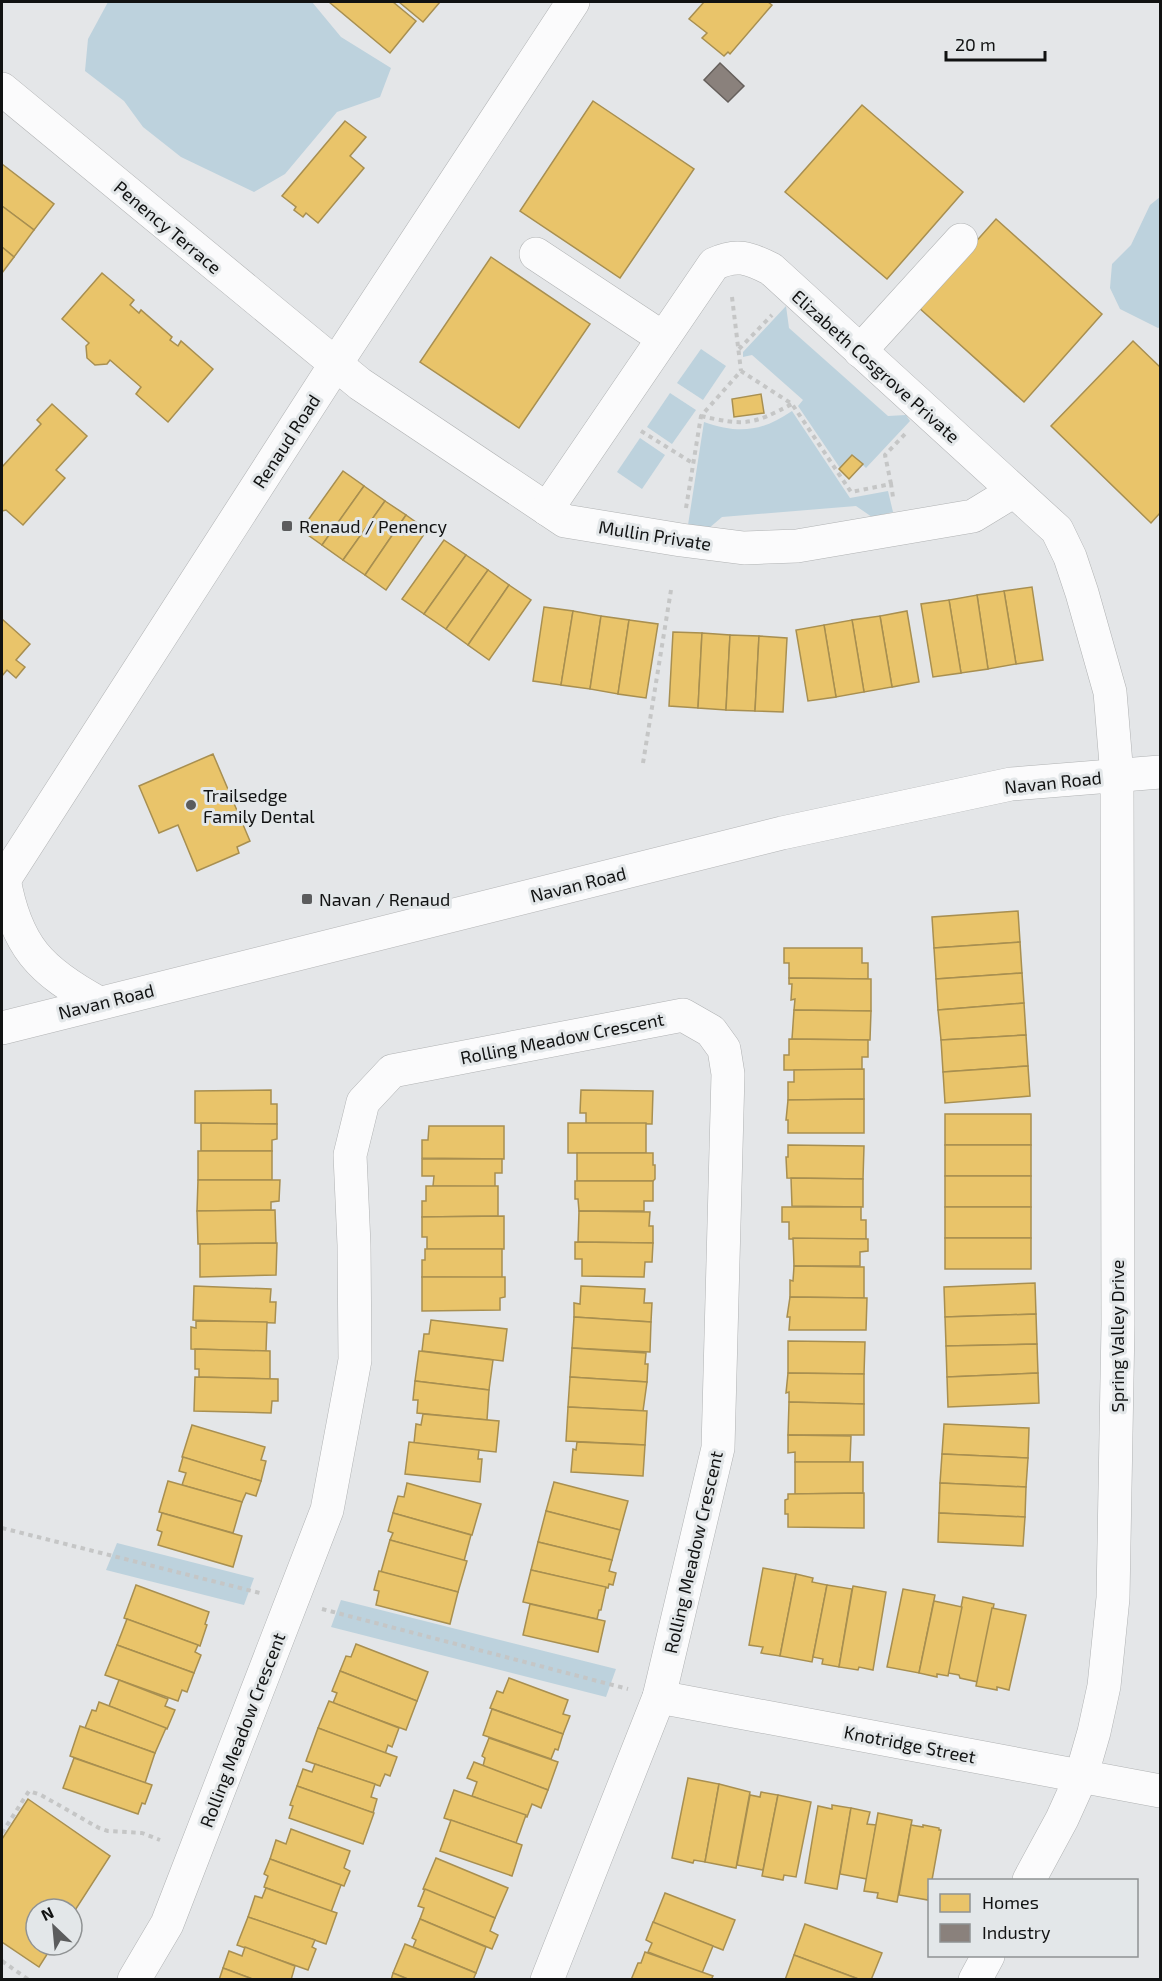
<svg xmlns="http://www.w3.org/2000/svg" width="1162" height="1981" viewBox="0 0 1162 1981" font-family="'Exo 2',sans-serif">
	<rect width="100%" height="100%" fill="#e4e6e8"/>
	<!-- green -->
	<g fill="#bdd2dd">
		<path d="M108,2H312L341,37L391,68L380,97L337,112L285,174L254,192L181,157L143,127L124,101L85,71L88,39Z"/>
		<path d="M1160,197V327L1158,328L1120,309L1110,288L1112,264L1131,245L1150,205Z"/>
		<path d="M786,306L789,328L888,416L906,415L910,421L866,468L852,455L840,468L798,406L803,400L752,355L743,357V352Z"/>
		<path d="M701,349L726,366L703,400L677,383Z"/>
		<path d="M670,393L696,410L672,444L647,427Z"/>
		<path d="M792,411L850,498L888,491L893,512L872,517L856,506L722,517L708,529L688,525L704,422C739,434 761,432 792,411Z"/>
		<path d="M640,438L665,455L642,489L617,472Z"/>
		<path d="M117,1543L254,1578L244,1605L106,1570Z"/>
		<path d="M341,1600L616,1669L606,1697L331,1627Z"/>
	</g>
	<!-- homes -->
	<g fill="#e9c46a" stroke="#a88f50" stroke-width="1.5">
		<path d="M329,2H393L416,21L390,53Z"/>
		<path d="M399,2H440L423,22Z"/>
		<path d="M704,2H768L772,5L730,54L728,52L724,56L702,38L707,33L689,19Z"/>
		<path d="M593,101L694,169L620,278L520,211Z"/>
		<path d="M862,105L963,192L887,279L785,192Z"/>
		<path d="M345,121L366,137L350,156L364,168L318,223L306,213L303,217L294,210L296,207L282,196Z"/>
		<path d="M2,164L54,204L34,230L2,206Z"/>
		<path d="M2,206L34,230L14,257L2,247Z"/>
		<path d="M996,219L1102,314L1024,402L918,307Z"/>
		<path d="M2,247L14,257L2,273Z"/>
		<path d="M491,257L590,324L519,428L420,362Z"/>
		<path d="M102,273L134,300L130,305L139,313L141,310L172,337L170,340L178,346L181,341L213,369L168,422L136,394L141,387L110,360L107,364L95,365L87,358L86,346L89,343L62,319Z"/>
		<path d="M1133,341L1160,367V513L1151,523L1051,426Z"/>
		<path d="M761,394L764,413L734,417L732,399Z"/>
		<path d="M52,404L87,436L56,470L65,478L23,525L6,510L2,511V467L41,424L37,420Z"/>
		<path d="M852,455L863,464L849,479L839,469Z"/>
		<path d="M343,471L364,486L322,545L301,530Z"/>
		<path d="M364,486L385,501L343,560L322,545Z"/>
		<path d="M385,501L406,515L365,575L343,560Z"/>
		<path d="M406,515L427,530L386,590L365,575Z"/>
		<path d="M444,540L466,555L424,614L402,599Z"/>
		<path d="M466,555L488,570L446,629L424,614Z"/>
		<path d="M488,570L509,585L468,645L446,629Z"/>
		<path d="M509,585L531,600L489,660L468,645Z"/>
		<path d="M1032,587L1043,660L1016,664L1004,591Z"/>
		<path d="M1004,591L1016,664L988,669L977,595Z"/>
		<path d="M977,595L988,669L961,673L949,600Z"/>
		<path d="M949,600L961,673L933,677L921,604Z"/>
		<path d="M544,607L573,611L561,685L533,681Z"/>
		<path d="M573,611L601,616L590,689L561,685Z"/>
		<path d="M907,611L919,682L892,687L880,616Z"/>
		<path d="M601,616L629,620L618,694L590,689Z"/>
		<path d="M880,616L892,687L864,692L852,620Z"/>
		<path d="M2,619L30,644L16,660L25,667L16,678L7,670L2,676Z"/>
		<path d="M629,620L658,624L646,698L618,694Z"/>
		<path d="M852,620L864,692L836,697L824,625Z"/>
		<path d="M824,625L836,697L808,701L796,630Z"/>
		<path d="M673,632L702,633L698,708L669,706Z"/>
		<path d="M702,633L730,635L726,710L698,708Z"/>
		<path d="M730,635L759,636L755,711L726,710Z"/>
		<path d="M759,636L787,638L783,712L755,711Z"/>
		<path d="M213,754L250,841L237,847L239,853L197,871L178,825L159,833L139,786Z"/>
		<path d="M1018,911L1020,942L934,948L932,917Z"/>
		<path d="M1020,942L1022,973L936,979L934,948Z"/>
		<path d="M784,948H862V963H868V979L789,978V963H784Z"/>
		<path d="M1022,973L1024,1003L938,1010L936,979Z"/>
		<path d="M789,978L871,979V1011L794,1010L795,999L791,1000L792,984H789Z"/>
		<path d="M1024,1003L1026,1035L941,1040L938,1010Z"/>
		<path d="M794,1010L871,1011L870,1040L792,1039Z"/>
		<path d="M1026,1035L1028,1066L943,1072L941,1040Z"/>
		<path d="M789,1039L868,1040V1057H862V1070H784V1055H789Z"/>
		<path d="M1028,1066L1030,1096L945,1103L943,1072Z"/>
		<path d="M864,1069V1099L788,1100V1082H794V1070Z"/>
		<path d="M271,1090V1104H277V1124L195,1123V1091Z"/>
		<path d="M581,1090L653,1091L652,1124L586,1123V1113H580Z"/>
		<path d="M864,1099V1133H788V1120H786L788,1100Z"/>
		<rect x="945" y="1114" width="86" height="31"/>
		<path d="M201,1123L277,1124V1139L272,1140V1151H201Z"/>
		<rect x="568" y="1123" width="78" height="30"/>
		<path d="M429,1126H504V1159L422,1158V1140H428Z"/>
		<path d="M788,1145L864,1146L863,1179L787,1178L786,1157H788Z"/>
		<rect x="945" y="1145" width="86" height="31"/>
		<rect x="198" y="1151" width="74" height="29"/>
		<path d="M577,1153H653V1165H655V1179L653,1181H577Z"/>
		<path d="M422,1159H502V1173H495V1187L433,1186L434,1176H422Z"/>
		<rect x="945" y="1176" width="86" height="31"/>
		<path d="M791,1178L863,1179V1207L792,1206Z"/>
		<path d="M198,1180H280L279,1201L271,1202V1210L197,1211Z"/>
		<path d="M575,1181H653V1201H644V1211H579L578,1199H575Z"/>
		<path d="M426,1186H498V1216L422,1217V1201H426Z"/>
		<path d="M782,1207H861V1220H866V1239H789V1222H782Z"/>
		<rect x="945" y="1207" width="86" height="31"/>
		<path d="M275,1210L276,1243L198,1244L197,1211Z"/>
		<path d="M579,1211L650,1212L649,1226H653V1243L578,1242Z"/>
		<path d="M504,1216V1249H427V1237H422V1217Z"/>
		<path d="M793,1238L868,1239V1251L860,1252V1266H794Z"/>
		<rect x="945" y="1238" width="86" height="31"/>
		<path d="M575,1242L653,1243L652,1262H645L644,1277L582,1276V1259H575Z"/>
		<path d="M277,1243L276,1275L200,1277V1244Z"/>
		<path d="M425,1249H502V1278L422,1277V1260H425Z"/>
		<path d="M794,1266L864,1267V1298L790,1297V1280L793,1281Z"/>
		<path d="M422,1277H505V1297L500,1298V1310L422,1311Z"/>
		<path d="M1035,1283L1036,1314L945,1317L944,1287Z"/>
		<path d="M194,1286L271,1289L270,1302H276L275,1323L193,1320Z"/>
		<path d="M581,1286L645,1289L644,1303H652L651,1322L574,1317V1303L580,1304Z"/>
		<path d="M790,1297L867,1298L866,1330H789L790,1317H787Z"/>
		<path d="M1036,1314L1037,1344L946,1346L945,1317Z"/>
		<path d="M574,1317L651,1322L650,1352L572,1348Z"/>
		<path d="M431,1320L507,1329L503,1361L422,1351L424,1334H429Z"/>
		<path d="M196,1321L267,1322L266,1351L191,1349V1327L196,1328Z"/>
		<path d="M788,1341L865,1342L864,1374L788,1373Z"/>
		<path d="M1037,1344L1038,1373L947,1377L946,1346Z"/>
		<path d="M572,1348L646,1353L645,1364H648L647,1382L570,1377Z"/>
		<path d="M195,1349L270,1351V1379L199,1377V1369H195Z"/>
		<path d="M419,1351L493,1360L489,1390L415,1381Z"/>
		<path d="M788,1373L864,1374V1404L789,1402V1392L786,1393Z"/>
		<path d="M1038,1373L1039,1403L948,1407L947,1377Z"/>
		<path d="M195,1377L278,1379V1401H272L271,1413L194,1411Z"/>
		<path d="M570,1377L647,1382L643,1411L568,1407Z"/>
		<path d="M415,1381L489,1390L487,1420L417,1413L418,1400H413Z"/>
		<path d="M789,1402L864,1404V1435H788Z"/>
		<path d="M568,1407L647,1411L645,1445L566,1441Z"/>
		<path d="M423,1414L499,1421L496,1452L414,1443L416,1424L421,1425Z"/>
		<path d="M944,1424L1029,1428L1028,1458L942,1454Z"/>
		<path d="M192,1425L265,1447L261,1460L266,1461L261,1481L182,1457Z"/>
		<path d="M788,1435L851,1436L850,1462H795V1452L788,1453Z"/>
		<path d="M409,1442L479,1450L478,1459H482L480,1482L405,1474Z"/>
		<path d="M577,1442L645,1445L643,1476L571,1472L573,1449L576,1450Z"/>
		<path d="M942,1454L1028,1458L1026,1487L940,1483Z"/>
		<path d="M183,1457L261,1481L256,1496L246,1493L242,1502L182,1485L186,1473L179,1471Z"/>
		<path d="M795,1462H863V1493L795,1494Z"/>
		<path d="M168,1481L242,1502L233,1533L159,1512Z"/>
		<path d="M554,1482L628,1501L620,1530L546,1511Z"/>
		<path d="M407,1483L481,1504L472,1535L393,1513L398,1496L404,1497Z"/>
		<path d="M940,1483L1026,1487L1025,1517L939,1513Z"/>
		<path d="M864,1493V1528L788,1527V1514H785V1500L788,1499V1494Z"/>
		<path d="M546,1511L620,1530L612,1560L538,1542Z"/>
		<path d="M162,1513L242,1536L233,1567L158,1545L162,1532L157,1530Z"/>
		<path d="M393,1513L471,1535L464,1561L390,1540L393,1533L388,1531Z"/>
		<path d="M939,1513L1025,1517L1023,1546L938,1542Z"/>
		<path d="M390,1540L467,1561L458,1592L381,1572Z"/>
		<path d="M538,1542L612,1560L609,1571L616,1573L613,1585L609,1584L608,1588L531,1570Z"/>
		<path d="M763,1568L796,1574L780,1656L761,1653L763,1647L749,1645Z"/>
		<path d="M531,1570L606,1587L601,1610H599L597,1619L523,1602Z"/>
		<path d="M379,1571L458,1592L450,1624L376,1605L379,1591L374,1590Z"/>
		<path d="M796,1574L813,1578L812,1582L827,1585L812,1662L780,1656Z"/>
		<path d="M136,1585L209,1612L205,1624L207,1625L200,1646L124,1618Z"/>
		<path d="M827,1585L852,1589L839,1667L822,1664L823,1659L813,1657Z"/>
		<path d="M853,1586L886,1592L873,1670L859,1667L858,1670L839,1667Z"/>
		<path d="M903,1589L935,1595L919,1673L887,1667Z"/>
		<path d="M963,1597L994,1604L978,1682L960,1678L959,1675L948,1673Z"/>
		<path d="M934,1601L962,1607L948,1676L937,1674V1677L919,1673Z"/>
		<path d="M530,1604L605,1621L598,1652L523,1635Z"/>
		<path d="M992,1608L1026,1615L1009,1690L997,1687V1690L976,1686Z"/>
		<path d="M127,1619L198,1645L195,1652L201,1655L194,1673L117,1645Z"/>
		<path d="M356,1644L428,1672L417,1701L340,1671L346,1656L351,1657Z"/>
		<path d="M117,1645L194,1673L187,1692L182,1690L178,1701L105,1675Z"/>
		<path d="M340,1671L417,1701L406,1730L333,1703L337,1693L332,1691Z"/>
		<path d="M509,1678L568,1700L563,1714L570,1716L563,1734L490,1708L497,1691L503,1693Z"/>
		<path d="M119,1680L168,1699L165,1706L175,1710L167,1729L109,1706Z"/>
		<path d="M329,1701L399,1728L392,1747L388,1745L385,1754L318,1728Z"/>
		<path d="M99,1702L166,1728L155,1753L85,1728L92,1710L96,1711Z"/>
		<path d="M492,1709L563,1734L558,1750L555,1749L551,1759L483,1735Z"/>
		<path d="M80,1726L155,1753L145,1783L70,1756Z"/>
		<path d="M318,1728L397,1757L390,1776L385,1774L380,1786L306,1761Z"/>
		<path d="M489,1738L558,1762L548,1790L483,1766L485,1758L482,1756Z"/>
		<path d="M74,1758L152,1785L145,1804L142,1803L138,1814L63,1788Z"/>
		<path d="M474,1762L548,1790L541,1808L532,1804L527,1817L472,1796L477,1782L467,1778Z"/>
		<path d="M315,1764L375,1784L371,1797L377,1799L373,1813L297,1786L303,1769L312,1772Z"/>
		<path d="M688,1778L719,1784L705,1862L694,1860L693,1863L672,1858Z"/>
		<path d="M719,1784L750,1792L736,1868L705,1862Z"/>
		<path d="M297,1786L374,1813L363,1844L289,1818L293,1806L290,1805Z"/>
		<path d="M454,1790L526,1815L516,1843L444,1818Z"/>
		<path d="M761,1792L778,1795L763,1870L737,1865L750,1795L760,1797Z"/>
		<path d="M778,1795L811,1802L796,1877L784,1875L783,1880L762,1876Z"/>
		<path d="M28,1799L110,1856L72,1915V1909H36V1945H53L39,1967L2,1942V1839Z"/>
		<path d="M832,1805L851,1808L837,1889L805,1883L818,1806L832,1809Z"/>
		<path d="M851,1808L870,1812L867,1824L876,1825L867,1879L840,1874Z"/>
		<path d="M878,1813L912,1820L897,1902L877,1898L878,1893L864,1891Z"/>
		<path d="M451,1820L522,1845L512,1876L440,1851Z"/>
		<path d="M911,1825L923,1827V1825L939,1828V1830H941L932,1880H930L928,1900L899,1895Z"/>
		<path d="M291,1829L350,1851L344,1868L350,1871L344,1886L270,1859L276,1840L286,1844Z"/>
		<path d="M436,1858L508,1888L495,1918L423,1889Z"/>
		<path d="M270,1859L341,1885L331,1912L264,1887L268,1876L264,1874Z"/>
		<path d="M266,1888L337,1913L326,1944L248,1917L255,1896L262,1898Z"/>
		<path d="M425,1889L495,1918L490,1931L498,1935L492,1949L420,1919L424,1908L418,1906Z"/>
		<path d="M665,1893L735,1920L723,1950L653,1923Z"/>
		<path d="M248,1917L315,1940L312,1947L316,1949L308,1970L237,1945Z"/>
		<path d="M420,1919L486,1947L476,1973L413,1947L416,1940L412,1938Z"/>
		<path d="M653,1922L713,1946L702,1973L648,1952L652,1943L646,1940Z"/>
		<path d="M805,1924L882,1953L871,1980H861L794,1955Z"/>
		<path d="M405,1944L476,1973L473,1980H410L393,1973Z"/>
		<path d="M245,1947L295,1966L291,1980H255L223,1968L229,1951L242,1956Z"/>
		<path d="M645,1952L713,1976L711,1980H631L638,1963H641Z"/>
		<path d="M794,1955L861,1980H785Z"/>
		<path d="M223,1968L255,1980H219Z"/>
		<path d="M393,1973L410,1980H391Z"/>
	</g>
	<!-- industry -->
	<path fill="#8a817c" stroke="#66605c" stroke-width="1.5" d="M720,63L744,86L728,102L704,80Z"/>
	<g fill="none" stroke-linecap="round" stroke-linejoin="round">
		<defs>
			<g id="minor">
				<path d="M2,89L360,384L565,521L681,540L744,548L797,546L973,516L1014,491"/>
				<path d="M536,254L663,338"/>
				<path d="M860,351L961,240"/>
				<path d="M547,509L714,264C737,253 749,258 771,269L1057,530L1070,557L1082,593L1110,692L1117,776L1118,1324L1113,1598L1104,1686L1094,1732L1081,1777L1062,1819L1029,1880"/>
				<path d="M2,883L335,365L573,2"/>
				<path d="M659,1697L1160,1791"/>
				<path d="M134,1980L167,1924L327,1510L355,1360L354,1245L350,1155L363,1102L392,1071L683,1015L711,1031L724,1049L728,1074L718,1448L659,1697L547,1980"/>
				<path d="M975,1980L988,1956"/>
			</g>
			<g id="major">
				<path d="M4,879C16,946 40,971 99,1003"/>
				<path d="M2,1028L782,833L1011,784L1160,772"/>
			</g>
		</defs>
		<!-- minor casing -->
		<use href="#minor" stroke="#b0b2b3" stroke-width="34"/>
		<!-- major casing -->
		<use href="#major" stroke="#b0b2b3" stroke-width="34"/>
		<!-- path -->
		<g stroke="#c5c6c6" stroke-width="4" stroke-dasharray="4.5 4.5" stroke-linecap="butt">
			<path d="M732,297L741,371"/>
			<path d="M739,349L772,315"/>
			<path d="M701,416C745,426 752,425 792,404"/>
			<path d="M641,431L694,464"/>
			<path d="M891,484L885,455L905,434"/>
			<path d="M686,508L701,416L741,371L792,404L851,492L891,484L893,497"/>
			<path d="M643,763L671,590"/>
			<path d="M2,1528L260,1593"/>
			<path d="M322,1609L628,1689"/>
			<path d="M2,1833L29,1791L41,1795L99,1828L108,1831L142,1833L160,1840"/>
			<path d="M2,1961L29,1980"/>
		</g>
		<!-- minor -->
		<use href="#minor" stroke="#fbfbfc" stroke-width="33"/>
		<!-- major -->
		<use href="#major" stroke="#fbfbfc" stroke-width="33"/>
	</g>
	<!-- markers -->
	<g fill="#5b5c5d" stroke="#e3e7e9" stroke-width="2">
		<rect x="281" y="520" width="12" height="12" rx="3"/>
		<circle cx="191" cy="805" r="6"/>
		<rect x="301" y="893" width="12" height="12" rx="3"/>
	</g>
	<g text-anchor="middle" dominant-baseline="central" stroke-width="6" stroke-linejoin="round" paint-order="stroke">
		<!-- street labels -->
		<g font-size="18" fill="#111212" stroke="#e3e7e9">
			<text transform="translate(168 227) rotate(40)">Penency Terrace</text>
			<text transform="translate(876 366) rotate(42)">Elizabeth Cosgrove Private</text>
			<text transform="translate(286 441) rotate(-57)">Renaud Road</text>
			<text transform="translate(655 535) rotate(9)">Mullin Private</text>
			<text transform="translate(1053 782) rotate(-6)">Navan Road</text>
			<text transform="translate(578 884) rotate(-14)">Navan Road</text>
			<text transform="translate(106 1001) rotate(-14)">Navan Road</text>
			<text transform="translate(562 1038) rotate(-11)">Rolling Meadow Crescent</text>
			<text transform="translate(1117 1336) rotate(-90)">Spring Valley Drive</text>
			<text transform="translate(693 1552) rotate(-77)">Rolling Meadow Crescent</text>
			<text transform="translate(242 1730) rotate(-69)">Rolling Meadow Crescent</text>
			<text transform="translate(910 1744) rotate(11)">Knotridge Street</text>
		</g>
		<!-- poi labels -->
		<g font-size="18" fill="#111212" stroke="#e3e7e9" text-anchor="start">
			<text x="299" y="526">Renaud / Penency</text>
			<text x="203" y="795">Trailsedge<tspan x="203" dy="21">Family Dental</tspan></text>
			<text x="319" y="899">Navan / Renaud</text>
		</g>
	</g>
	<!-- border -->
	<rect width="1162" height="1981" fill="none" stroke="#111212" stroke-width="6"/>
	<!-- legend -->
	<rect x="928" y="1879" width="210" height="78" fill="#e3e7e9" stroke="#8f9293" stroke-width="1.5"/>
	<rect x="940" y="1894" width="30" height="18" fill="#e9c46a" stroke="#8f9293" stroke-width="1.5"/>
	<text x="982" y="1909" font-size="18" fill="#111212">Homes</text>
	<rect x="940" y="1924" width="30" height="18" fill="#8a817c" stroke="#8f9293" stroke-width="1.5"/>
	<text x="982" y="1939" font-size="18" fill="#111212">Industry</text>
	<!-- north arrow -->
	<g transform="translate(54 1927) rotate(334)"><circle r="28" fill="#e3e7e9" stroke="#8f9293" stroke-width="1.5"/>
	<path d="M0-4.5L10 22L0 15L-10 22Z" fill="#5b5c5d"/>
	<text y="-9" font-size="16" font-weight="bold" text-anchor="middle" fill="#111212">N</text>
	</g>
	<!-- scale -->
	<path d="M946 51v9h99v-9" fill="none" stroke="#111212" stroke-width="3"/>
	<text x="955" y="51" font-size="18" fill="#111212" stroke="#e3e7e9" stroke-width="4.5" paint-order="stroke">20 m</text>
</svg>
